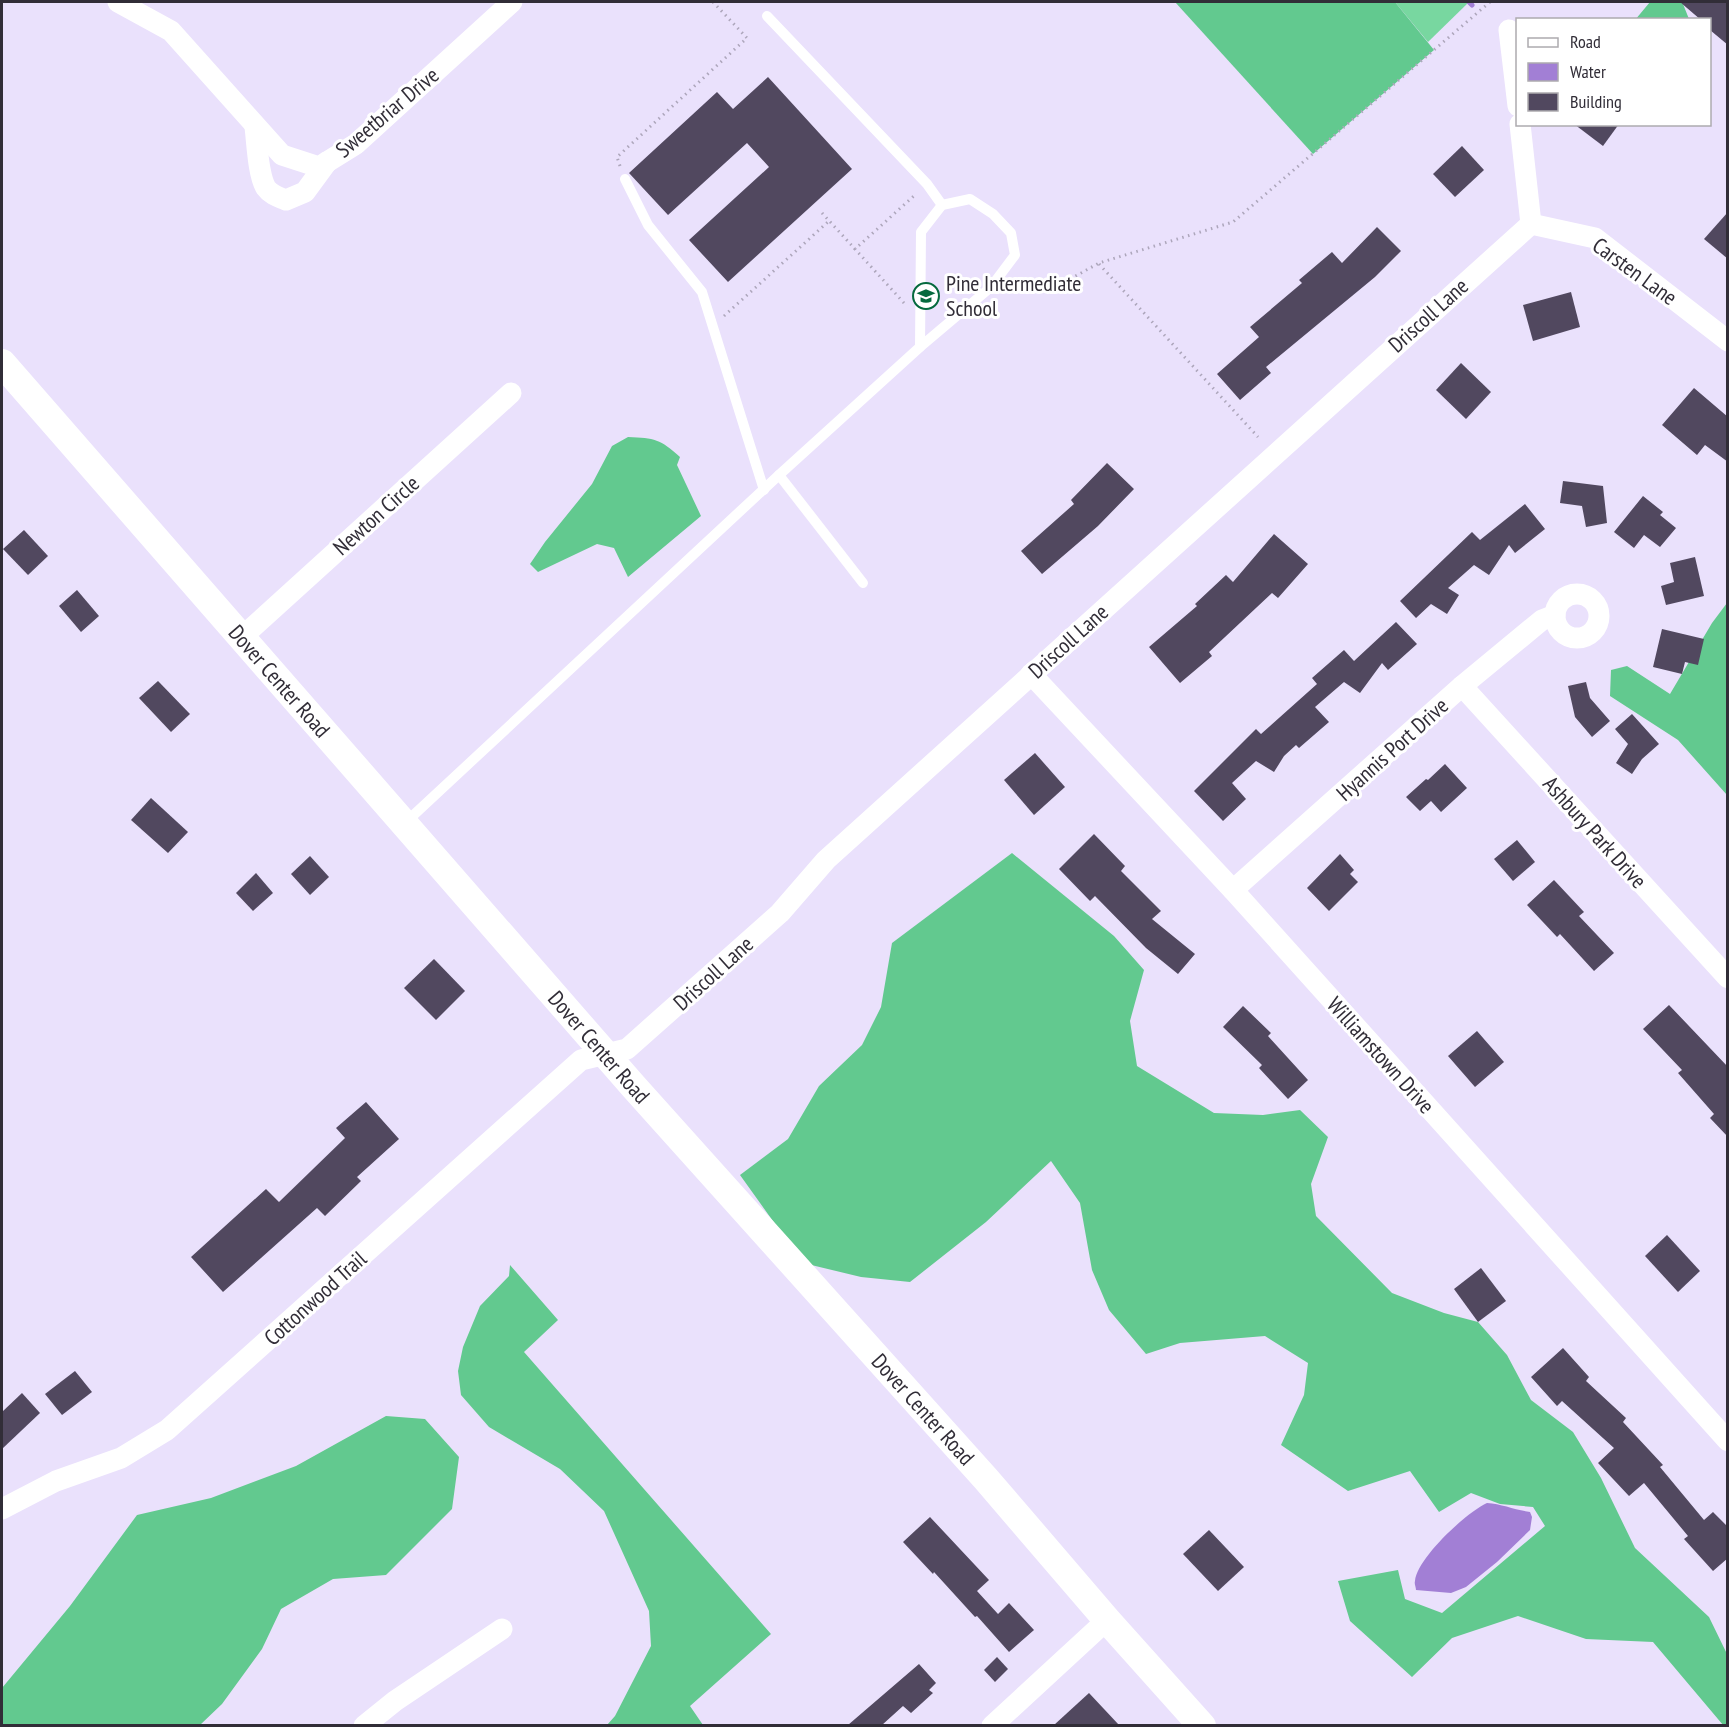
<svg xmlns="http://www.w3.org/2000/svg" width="1729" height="1727" viewBox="0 0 1729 1727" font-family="'PT Sans Narrow',sans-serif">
	<rect width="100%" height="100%" fill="#eae1fc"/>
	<!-- green -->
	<path fill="#78d7a0" d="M1395,2H1469L1428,42Z"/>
	<!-- forest -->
	<g fill="#62c98f">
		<path d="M1175,2H1395L1434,50L1313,154Z"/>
		<path d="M1650,2H1685L1683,4L1689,19L1635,20Z"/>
		<path d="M628,437C655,438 660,439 680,457L677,465L701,516L628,577L614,548L597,544L538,572L530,564L545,542L592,484L612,446Z"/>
		<path d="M1727,603V795L1678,740L1610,696L1611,670L1627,666L1670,694L1712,623Z"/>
		<path d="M1012,853L1114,936L1144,970L1130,1021L1137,1066L1214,1113L1263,1115L1300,1110L1328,1137L1311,1184L1316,1216L1392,1293L1444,1313L1478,1322L1507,1355L1531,1400L1573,1432L1601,1478L1635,1548L1709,1617L1727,1654V1725H1723L1653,1642L1586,1639L1518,1616L1452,1638L1412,1677L1350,1621L1338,1581L1398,1570L1405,1599L1442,1613L1545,1526L1533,1507L1500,1504L1471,1493L1439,1512L1410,1471L1348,1491L1281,1445L1304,1395L1308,1363L1265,1336L1180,1343L1146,1354L1109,1310L1092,1270L1080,1203L1051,1161L986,1222L910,1282L861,1277L803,1263L740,1175L788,1139L819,1086L862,1045L881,1007L892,943Z"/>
		<path d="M510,1265L558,1320L524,1352L771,1634L690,1706L703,1725H607L615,1716L651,1646L649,1611L604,1511L560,1469L489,1427L461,1395L458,1371L463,1347L480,1306L509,1276Z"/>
		<path d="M386,1416L425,1419L459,1457L452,1509L386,1575L333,1579L281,1609L262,1649L222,1704L200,1725H2V1688L70,1606L137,1515L211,1498L296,1466Z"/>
	</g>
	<!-- water -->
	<path fill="#a27fd5" d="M1487,1503C1502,1504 1515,1510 1530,1512L1532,1517L1530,1530L1497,1562L1466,1587L1451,1593L1416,1590C1416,1587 1414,1584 1415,1581C1417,1558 1467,1512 1487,1503Z"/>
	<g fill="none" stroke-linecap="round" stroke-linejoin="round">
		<!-- stream -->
		<path stroke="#a27fd5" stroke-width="5" d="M1469,2L1472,5"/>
	</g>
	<!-- building -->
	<g fill="#51485f">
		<path d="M1680,2H1728V45L1710,30V20H1701Z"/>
		<path d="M768,77L852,169L728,282L689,240L769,167L747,143L668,215L629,173L717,92L733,109Z"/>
		<path d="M1574,124H1619L1603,146Z"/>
		<path d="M1462,146L1484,170L1455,197L1433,174Z"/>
		<path d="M1728,212V259L1704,239Z"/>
		<path d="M1377,227L1401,251L1375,277L1266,367L1271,373L1240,400L1217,374L1259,337L1250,327L1302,283L1299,280L1332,252L1342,263Z"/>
		<path d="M1571,292L1580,327L1533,341L1523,305Z"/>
		<path d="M1461,363L1491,392L1466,419L1436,390Z"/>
		<path d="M1694,388L1728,417V462L1705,445L1697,455L1662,425Z"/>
		<path d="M1107,463L1134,489L1098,526L1042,574L1021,551L1074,504L1071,500Z"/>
		<path d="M1563,481L1603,486L1607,523L1586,527L1582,506L1560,503Z"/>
		<path d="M1643,496L1663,512L1660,515L1676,528L1660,547L1644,535L1634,548L1614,532Z"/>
		<path d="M1525,504L1545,529L1515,553L1509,545L1489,575L1474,565L1448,588L1459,595L1447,614L1431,604L1416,618L1400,601L1472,532L1480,540Z"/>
		<path d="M24,530L48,556L28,575L3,549Z"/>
		<path d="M1274,534L1308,564L1278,598L1272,593L1209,652L1212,656L1180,683L1149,647L1197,606L1195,604L1226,575L1233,582Z"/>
		<path d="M1695,557L1704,596L1666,605L1661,586L1674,582L1670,563Z"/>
		<path d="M77,590L99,616L81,632L59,606Z"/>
		<path d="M1396,622L1417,644L1388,670L1382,663L1360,693L1344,682L1315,707L1329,722L1299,748L1296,745L1284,756L1274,772L1256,761L1232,783L1246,799L1223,821L1194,791L1256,729L1261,734L1317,684L1312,678L1344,650L1354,661Z"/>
		<path d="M1662,629L1704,639L1698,665L1685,662L1682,674L1653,667Z"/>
		<path d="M158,681L190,714L171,732L139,698Z"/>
		<path d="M1586,682L1590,698L1610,721L1592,737L1575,717L1568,686Z"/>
		<path d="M1632,714L1659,744L1642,759L1632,774L1616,763L1628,744L1615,729Z"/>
		<path d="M1035,753L1065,787L1034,815L1004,780Z"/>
		<path d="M1445,764L1467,788L1441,812L1431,801L1420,811L1406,797L1426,779L1428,780Z"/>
		<path d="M151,798L188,832L168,853L131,820Z"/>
		<path d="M1094,834L1125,866L1121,871L1161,911L1152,919L1195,954L1178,974L1146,948L1095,896L1090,901L1059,869Z"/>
		<path d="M1517,840L1535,862L1513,881L1494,859Z"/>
		<path d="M1340,854L1354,870L1350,874L1358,882L1329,911L1307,888Z"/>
		<path d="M310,856L329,877L310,895L291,874Z"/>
		<path d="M256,873L273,893L253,911L236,893Z"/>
		<path d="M1554,880L1584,912L1579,916L1614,953L1594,971L1560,934L1557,937L1527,905Z"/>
		<path d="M434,959L465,991L436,1020L404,988Z"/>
		<path d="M1669,1005L1728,1067V1137L1710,1118L1714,1114L1678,1073L1682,1070L1643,1029Z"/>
		<path d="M1243,1006L1271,1033L1268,1036L1308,1080L1288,1099L1259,1068L1262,1065L1223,1027Z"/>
		<path d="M1477,1031L1504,1062L1475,1087L1448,1056Z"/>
		<path d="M366,1102L399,1139L357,1177L361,1181L325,1216L317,1208L223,1292L191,1257L266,1189L279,1202L345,1138L336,1128Z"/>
		<path d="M1667,1235L1700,1271L1678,1292L1645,1256Z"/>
		<path d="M1481,1268L1506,1301L1478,1322L1454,1289Z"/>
		<path d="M1563,1348L1589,1377L1586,1381L1626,1418L1623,1422L1663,1465L1660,1467L1704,1520L1713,1512L1728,1527V1558L1713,1571L1684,1539L1688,1536L1644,1483L1629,1496L1598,1463L1614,1448L1562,1401L1557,1406L1531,1377Z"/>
		<path d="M75,1371L92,1392L62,1415L45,1394Z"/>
		<path d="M22,1393L40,1413L2,1449V1412Z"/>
		<path d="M930,1517L989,1580L977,1591L998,1614L1009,1603L1034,1630L1009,1652L977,1616L975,1617L934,1572L933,1574L903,1542Z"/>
		<path d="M1209,1530L1244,1567L1218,1591L1183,1554Z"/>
		<path d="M997,1657L1008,1669L995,1682L984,1670Z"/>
		<path d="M919,1664L936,1683L929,1690L933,1693L911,1713L903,1706L882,1725H848Z"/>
		<path d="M1089,1693L1119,1725H1054Z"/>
	</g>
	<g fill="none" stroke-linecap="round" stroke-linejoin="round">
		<!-- path -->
		<g stroke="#ada6bb" stroke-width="3" stroke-dasharray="1.5 4.5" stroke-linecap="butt">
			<path d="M620,166L617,157L747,38L713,2"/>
			<path d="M822,213L855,249"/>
			<path d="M1099,264L1258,437"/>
			<path d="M1065,282L1099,263L1233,222L1490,2"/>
			<path d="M904,303L855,249L915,195"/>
			<path d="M724,316L829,221"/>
		</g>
		<!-- lane -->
		<g stroke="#fff" stroke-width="10">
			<path d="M767,16L927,184L942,205"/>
			<path d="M625,179L648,225L702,292L764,490"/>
			<path d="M970,199L993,214L1011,233L1015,255L991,287L920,347L921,232L942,205Z"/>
			<path d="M779,475L863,583"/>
			<path d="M405,823L779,475L920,347"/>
		</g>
		<!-- street -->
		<g stroke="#fff" stroke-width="21">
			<path d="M118,2L171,31L282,155L319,167L356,144L512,2"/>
			<path d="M1509,30L1518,106"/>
			<path d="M1520,124L1531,224"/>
			<path d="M255,127C257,143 258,175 266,188C271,195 279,197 286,200L305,192L327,162"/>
			<path d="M1531,224L1595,238L1728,341"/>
			<circle cx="1577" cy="616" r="22"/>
			<path d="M242,637L511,393"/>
			<path d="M1031,674L1233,890L1728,1441"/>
			<path d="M1462,686L1728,978"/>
			<path d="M1233,890L1462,686L1542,620L1555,615"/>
			<path d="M2,1509L56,1481L121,1458L167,1430L581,1060L627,1049L780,913L826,860L1531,224"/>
			<path d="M364,1726L395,1701L502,1629"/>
			<path d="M992,1726L1107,1620"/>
		</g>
		<!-- secondary -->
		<path stroke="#fff" stroke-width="28" id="s1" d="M2,363L634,1087L986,1479L1107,1620L1202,1726"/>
	</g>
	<!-- icons -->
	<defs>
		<symbol id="school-ring" viewBox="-11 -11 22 22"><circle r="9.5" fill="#fff" stroke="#05693e" stroke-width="1.5"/><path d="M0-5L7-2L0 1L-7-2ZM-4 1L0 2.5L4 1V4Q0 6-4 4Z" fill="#05693e"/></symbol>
	</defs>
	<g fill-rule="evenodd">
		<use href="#school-ring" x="911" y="281" width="30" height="30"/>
	</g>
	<g text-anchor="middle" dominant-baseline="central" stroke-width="6" stroke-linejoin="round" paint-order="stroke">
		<!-- street labels -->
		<g font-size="22" fill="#312d37" stroke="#fff">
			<text transform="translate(387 112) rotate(-40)">Sweetbriar Drive</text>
			<text transform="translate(1635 271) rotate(36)">Carsten Lane</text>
			<text transform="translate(1428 315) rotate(-42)">Driscoll Lane</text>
			<text transform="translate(376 515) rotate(-42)">Newton Circle</text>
			<text transform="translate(1068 641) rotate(-42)">Driscoll Lane</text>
			<text stroke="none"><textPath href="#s1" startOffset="422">Dover Center Road</textPath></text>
			<text transform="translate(1392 749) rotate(-42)">Hyannis Port Drive</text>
			<text transform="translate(1595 832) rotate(48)">Ashbury Park Drive</text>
			<text transform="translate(713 973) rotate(-42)">Driscoll Lane</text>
			<text stroke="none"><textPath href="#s1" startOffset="908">Dover Center Road</textPath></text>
			<text transform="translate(1381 1055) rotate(48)">Williamstown Drive</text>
			<text transform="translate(315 1298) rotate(-42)">Cottonwood Trail</text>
			<text stroke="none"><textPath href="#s1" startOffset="1394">Dover Center Road</textPath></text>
		</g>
		<!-- poi labels -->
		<g font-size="22" fill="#312d37" stroke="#fff" text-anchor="start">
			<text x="946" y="283">Pine Intermediate<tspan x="946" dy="25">School</tspan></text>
		</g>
	</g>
	<!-- border -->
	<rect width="1729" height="1727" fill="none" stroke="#312d37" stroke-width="6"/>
	<!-- legend -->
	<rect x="1516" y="18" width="195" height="108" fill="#ffffff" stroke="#adabaf" stroke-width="1.5"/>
	<rect x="1528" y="38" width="30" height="9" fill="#ffffff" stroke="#adabaf" stroke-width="1.5"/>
	<text x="1570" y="48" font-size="18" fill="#312d37">Road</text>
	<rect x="1528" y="63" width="30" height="18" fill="#a27fd5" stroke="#adabaf" stroke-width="1.5"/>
	<text x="1570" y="78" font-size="18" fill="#312d37">Water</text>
	<rect x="1528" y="93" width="30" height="18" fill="#51485f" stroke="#adabaf" stroke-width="1.5"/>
	<text x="1570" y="108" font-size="18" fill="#312d37">Building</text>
</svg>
